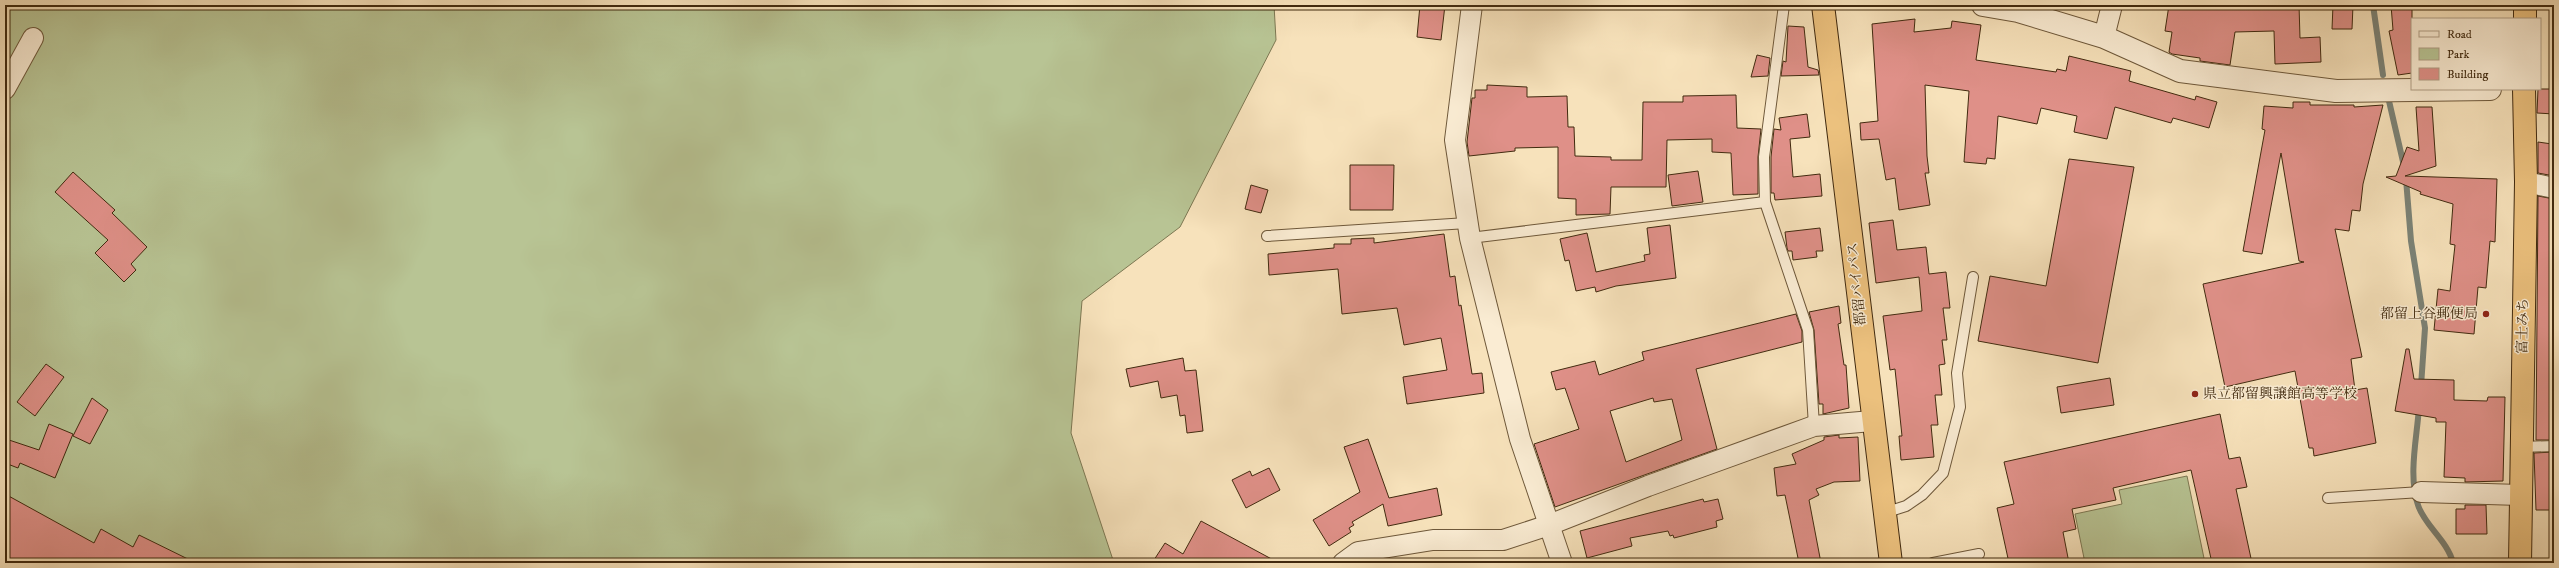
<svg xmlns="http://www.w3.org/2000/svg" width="2559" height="568" viewBox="0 0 2559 568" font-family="'IM FELL DW Pica','Noto Serif JP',serif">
	<rect width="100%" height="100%" fill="#f7e2bb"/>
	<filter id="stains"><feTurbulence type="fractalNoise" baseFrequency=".005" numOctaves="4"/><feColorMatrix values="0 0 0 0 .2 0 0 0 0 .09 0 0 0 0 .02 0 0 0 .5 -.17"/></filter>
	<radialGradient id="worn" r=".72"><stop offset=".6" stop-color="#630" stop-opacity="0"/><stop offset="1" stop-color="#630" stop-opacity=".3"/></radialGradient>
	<!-- green -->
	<g fill="#b8c494" stroke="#7c7752">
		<path d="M5,5H1274L1276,40L1180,227L1082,301L1071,433L1114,563H5Z"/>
		<path d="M2187,476L2205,563H2085L2075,514L2122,504L2119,490Z"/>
	</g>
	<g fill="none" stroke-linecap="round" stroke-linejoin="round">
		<!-- stream -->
		<g stroke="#7b8276" stroke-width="6">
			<path d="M2373,5L2383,75"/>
			<path d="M2389,101L2404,166"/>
			<path d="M2406,179L2411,241L2425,328L2421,386"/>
			<path d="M2419,407C2417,438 2408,475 2418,505C2424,525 2448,541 2453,563"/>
		</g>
	</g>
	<!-- building -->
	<g fill="#df9088" stroke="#412a0f" fill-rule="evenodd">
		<path d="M1420,5H1445L1441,40L1417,37Z"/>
		<path d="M2169,5H2299L2300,38L2320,37L2321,62L2275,64L2274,31L2235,32L2230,65L2200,61V58L2172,54L2169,52L2172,32L2165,31Z"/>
		<path d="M2333,5H2353L2352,29H2332Z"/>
		<path d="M2391,5H2412V73L2398,75L2389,31L2393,30Z"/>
		<path d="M1915,19L1914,32L1951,28L1952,21L1981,25L1976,60L2056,72L2057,69L2066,71L2069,56L2131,71L2129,81L2195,100L2196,96L2217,102L2209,128L2173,118L2171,123L2115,107L2107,139L2074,132L2077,116L2041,108L2037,124L1998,116L1995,159L1987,158L1986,164L1964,162L1969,91L1925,85L1927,156L1929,173H1925L1930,205L1899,210L1895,178L1886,180L1879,139L1861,140L1860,123L1878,121L1872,24Z"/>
		<path d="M1788,26L1804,27L1808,67L1818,70L1819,75L1781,76L1783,61L1786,62Z"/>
		<path d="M1757,55L1770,58L1768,76L1751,77Z"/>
		<path d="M1487,85L1527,87V97L1567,96L1568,127H1574L1575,156L1611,157V160H1642L1643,102H1683V96L1736,95L1737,128L1761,129L1758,157V194L1733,195L1731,153L1712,152V139L1667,140L1666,187H1611L1610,214L1576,215V199L1558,198V147L1515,148V151L1469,156L1467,142L1472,98H1475V90H1487Z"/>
		<path d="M2538,89H2554V114L2537,113Z"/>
		<path d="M2293,102H2310V105H2354V107L2383,105L2363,184L2360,211L2352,210L2349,231L2335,229L2362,357L2351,359L2355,390L2367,388L2376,443L2314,456L2313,448H2309L2295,371L2225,387L2203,284L2304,262L2299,261L2281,153L2262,254L2243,251L2265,130L2262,129L2264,106L2293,108Z"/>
		<path d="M2416,107H2432L2436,166L2405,176L2497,179L2495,242L2490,241L2486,288L2478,287L2474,334L2434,330L2438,289L2450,291L2455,245L2450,244L2453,204L2420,194L2421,192L2386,177L2396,176L2407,147L2419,151Z"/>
		<path d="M1807,114L1810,137L1790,139L1793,177L1820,174L1822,196L1775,200L1774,193H1771V157L1774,129L1781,130L1779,118Z"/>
		<path d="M2538,142L2552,144L2554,150V176L2538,173Z"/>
		<path d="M2069,159L2134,167L2098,363L1978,341L1990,276L2046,286Z"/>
		<path d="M1350,165H1394L1393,210H1350Z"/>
		<path d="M1698,171L1703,202L1672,206L1668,175Z"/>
		<path d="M73,172L115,210L112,213L147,247L131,264L136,270L124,282L95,253L108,240L55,192Z"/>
		<path d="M1251,185L1268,190L1261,213L1245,209Z"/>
		<path d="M2538,196L2554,199V440H2536Z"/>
		<path d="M1893,220L1897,250L1926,247L1929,274L1946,272L1950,308H1943L1947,340H1942L1945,364L1939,365L1942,395H1935L1938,425H1931L1934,457L1901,460L1899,436H1902L1895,369L1890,370L1883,316L1922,311L1919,277L1876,283L1869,223Z"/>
		<path d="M1670,225L1676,278L1616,286L1596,292L1595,287L1576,291L1569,260L1565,261L1560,239L1587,233L1596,272L1645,261L1644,255L1650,254L1647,228Z"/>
		<path d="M1820,228L1823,251H1816L1817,257L1793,260L1792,251H1788L1787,248L1785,232Z"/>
		<path d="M1444,234L1450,277L1455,276L1459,306L1461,305L1472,374L1482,373L1484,393L1407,404L1403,377L1447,370L1441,338L1404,345L1397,308L1342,314L1338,269L1269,275L1268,254L1334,248V244H1351V239L1374,238V243Z"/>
		<path d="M1839,306L1841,323L1838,324L1844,365H1846L1849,408L1823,414V404H1819L1814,330L1809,312Z"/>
		<path d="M1796,314L1802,331V342L1696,369L1717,449L1555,507L1534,444L1579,429L1565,388L1556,390L1551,372L1595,361L1599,375L1644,360L1642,352ZM1653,398L1654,402L1672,399L1682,440L1626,462L1610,411Z"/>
		<path d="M2406,349H2409L2414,379L2454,380V400L2487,401L2488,397H2505L2503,481L2465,482V478L2444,477L2446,422H2436V418L2395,411Z"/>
		<path d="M1183,358L1185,371L1196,370L1203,431L1187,433L1185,415L1180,416L1177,395L1161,398L1158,381L1130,387L1126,369Z"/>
		<path d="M46,364L64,377L35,416L17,402Z"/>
		<path d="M2110,378L2114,405L2061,413L2057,387Z"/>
		<path d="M92,398L108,410L90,444L73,436Z"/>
		<path d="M2220,414L2229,459L2240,457L2247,487L2236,489L2252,563H2212L2191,470L2113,488L2116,500L2072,509L2076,529L2063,532L2069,563H2009L1997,508L2014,504L2004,462Z"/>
		<path d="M49,424L73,434L55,478L20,463L18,468L5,463V451L9,440L39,450Z"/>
		<path d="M1839,435V438L1858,437L1860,481L1834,482L1816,489L1819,495L1809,500L1821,563H1799L1785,495L1777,496L1774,468L1796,464L1792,454L1824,440V437Z"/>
		<path d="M1368,439L1389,498L1437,488L1442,515L1388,526L1383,504L1352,522L1354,525L1349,528L1351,532L1329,546L1313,520L1360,492L1344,447Z"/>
		<path d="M2554,452V510H2536L2534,453Z"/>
		<path d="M1269,468L1280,490L1246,508L1232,480L1250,471L1252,476Z"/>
		<path d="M5,494L94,543L101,529L133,547L139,535L196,563H5Z"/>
		<path d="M1703,499L1704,502L1718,499L1723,519L1716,521L1717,527L1674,538L1673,535L1670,536L1668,531L1630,538L1632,546L1587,558L1580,531Z"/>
		<path d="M2465,505H2486L2487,534H2456V509H2465Z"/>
		<path d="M1201,521L1279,563H1152L1165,543L1183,554Z"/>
	</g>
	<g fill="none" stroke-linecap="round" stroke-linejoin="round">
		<defs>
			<g id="service">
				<path d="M1784,5L1764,157L1765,202L1808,330L1814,426"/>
				<path d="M1267,236L1467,223"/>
				<path d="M1470,238L1765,202"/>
				<path d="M2521,447L2554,446"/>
				<path d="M2328,498L2421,492"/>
				<path d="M1884,513L1906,506L1922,495L1943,473L1960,407L1957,373L1973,277"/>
				<path d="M1933,563L1979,554"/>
			</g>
			<g id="minor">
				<path d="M1472,5L1455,140L1470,238L1520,439L1562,563"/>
				<path d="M2104,37L2112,5"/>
				<path d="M5,89L33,38"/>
				<path d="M2526,182L2554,188"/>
				<path d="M2421,492L2520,495"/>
				<path d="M1343,563L1358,552L1433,540H1503L1549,525L1648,486L1814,426L1872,421"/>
			</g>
			<path id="tertiary" d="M1983,5L2018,11L2104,37L2180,71L2336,91L2490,89"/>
			<g id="trunk">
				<path d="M1823,5L1891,563"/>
				<path d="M2525,19V5"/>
				<path d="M2520,563L2526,182L2524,89"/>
			</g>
		</defs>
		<!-- service casing -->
		<use href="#service" stroke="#6e583a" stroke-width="12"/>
		<!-- minor casing -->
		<use href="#minor" stroke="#6e583a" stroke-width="22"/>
		<!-- tertiary casing -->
		<use href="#tertiary" stroke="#6e583a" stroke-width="24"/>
		<!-- trunk casing -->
		<use href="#trunk" stroke="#412a0f" stroke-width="24"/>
		<!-- service -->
		<use href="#service" stroke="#faecd3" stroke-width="10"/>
		<!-- minor -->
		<use href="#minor" stroke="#faecd3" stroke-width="20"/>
		<!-- tertiary -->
		<use href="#tertiary" stroke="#faecd3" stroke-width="22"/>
		<!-- trunk -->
		<use href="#trunk" stroke="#ecc17e" stroke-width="22"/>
	</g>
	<!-- markers -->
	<g fill="#8f2418" stroke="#faecd3" stroke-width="1.5">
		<circle cx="2486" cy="314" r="4"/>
		<circle cx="2195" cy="394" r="4"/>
	</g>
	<g text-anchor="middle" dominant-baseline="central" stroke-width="3" stroke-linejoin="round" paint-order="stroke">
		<!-- street labels -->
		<g font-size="14" fill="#412a0f" stroke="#faecd3">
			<text transform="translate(1857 284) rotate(-96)">都留バイパス</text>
			<text transform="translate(2523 326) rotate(-89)">富士みち</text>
		</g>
		<!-- poi labels -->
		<g font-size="14" fill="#412a0f" stroke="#faecd3" text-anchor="end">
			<text x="2478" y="314">都留上谷郵便局</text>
			<text x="2203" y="394" text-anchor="start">県立都留興譲館高等学校</text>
		</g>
	</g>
	<!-- margin -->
	<rect width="2559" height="568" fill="none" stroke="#f7e2bb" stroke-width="20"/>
	<rect x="6" y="6" width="2547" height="556" fill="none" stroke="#412a0f" stroke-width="2"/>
	<rect x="10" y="10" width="2539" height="548" fill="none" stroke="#412a0f"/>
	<!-- legend -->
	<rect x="2411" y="18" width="130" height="72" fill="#faecd3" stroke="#b09e85"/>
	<rect x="2419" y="31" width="20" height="6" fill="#faecd3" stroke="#b09e85"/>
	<text x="2447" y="38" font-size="12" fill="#412a0f">Road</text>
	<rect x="2419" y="48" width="20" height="12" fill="#b8c494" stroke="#b09e85"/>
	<text x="2447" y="58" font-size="12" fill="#412a0f">Park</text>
	<rect x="2419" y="68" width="20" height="12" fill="#df9088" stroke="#b09e85"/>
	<text x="2447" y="78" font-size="12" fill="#412a0f">Building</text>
	<rect width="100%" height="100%" filter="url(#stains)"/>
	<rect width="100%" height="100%" fill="url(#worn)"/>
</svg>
